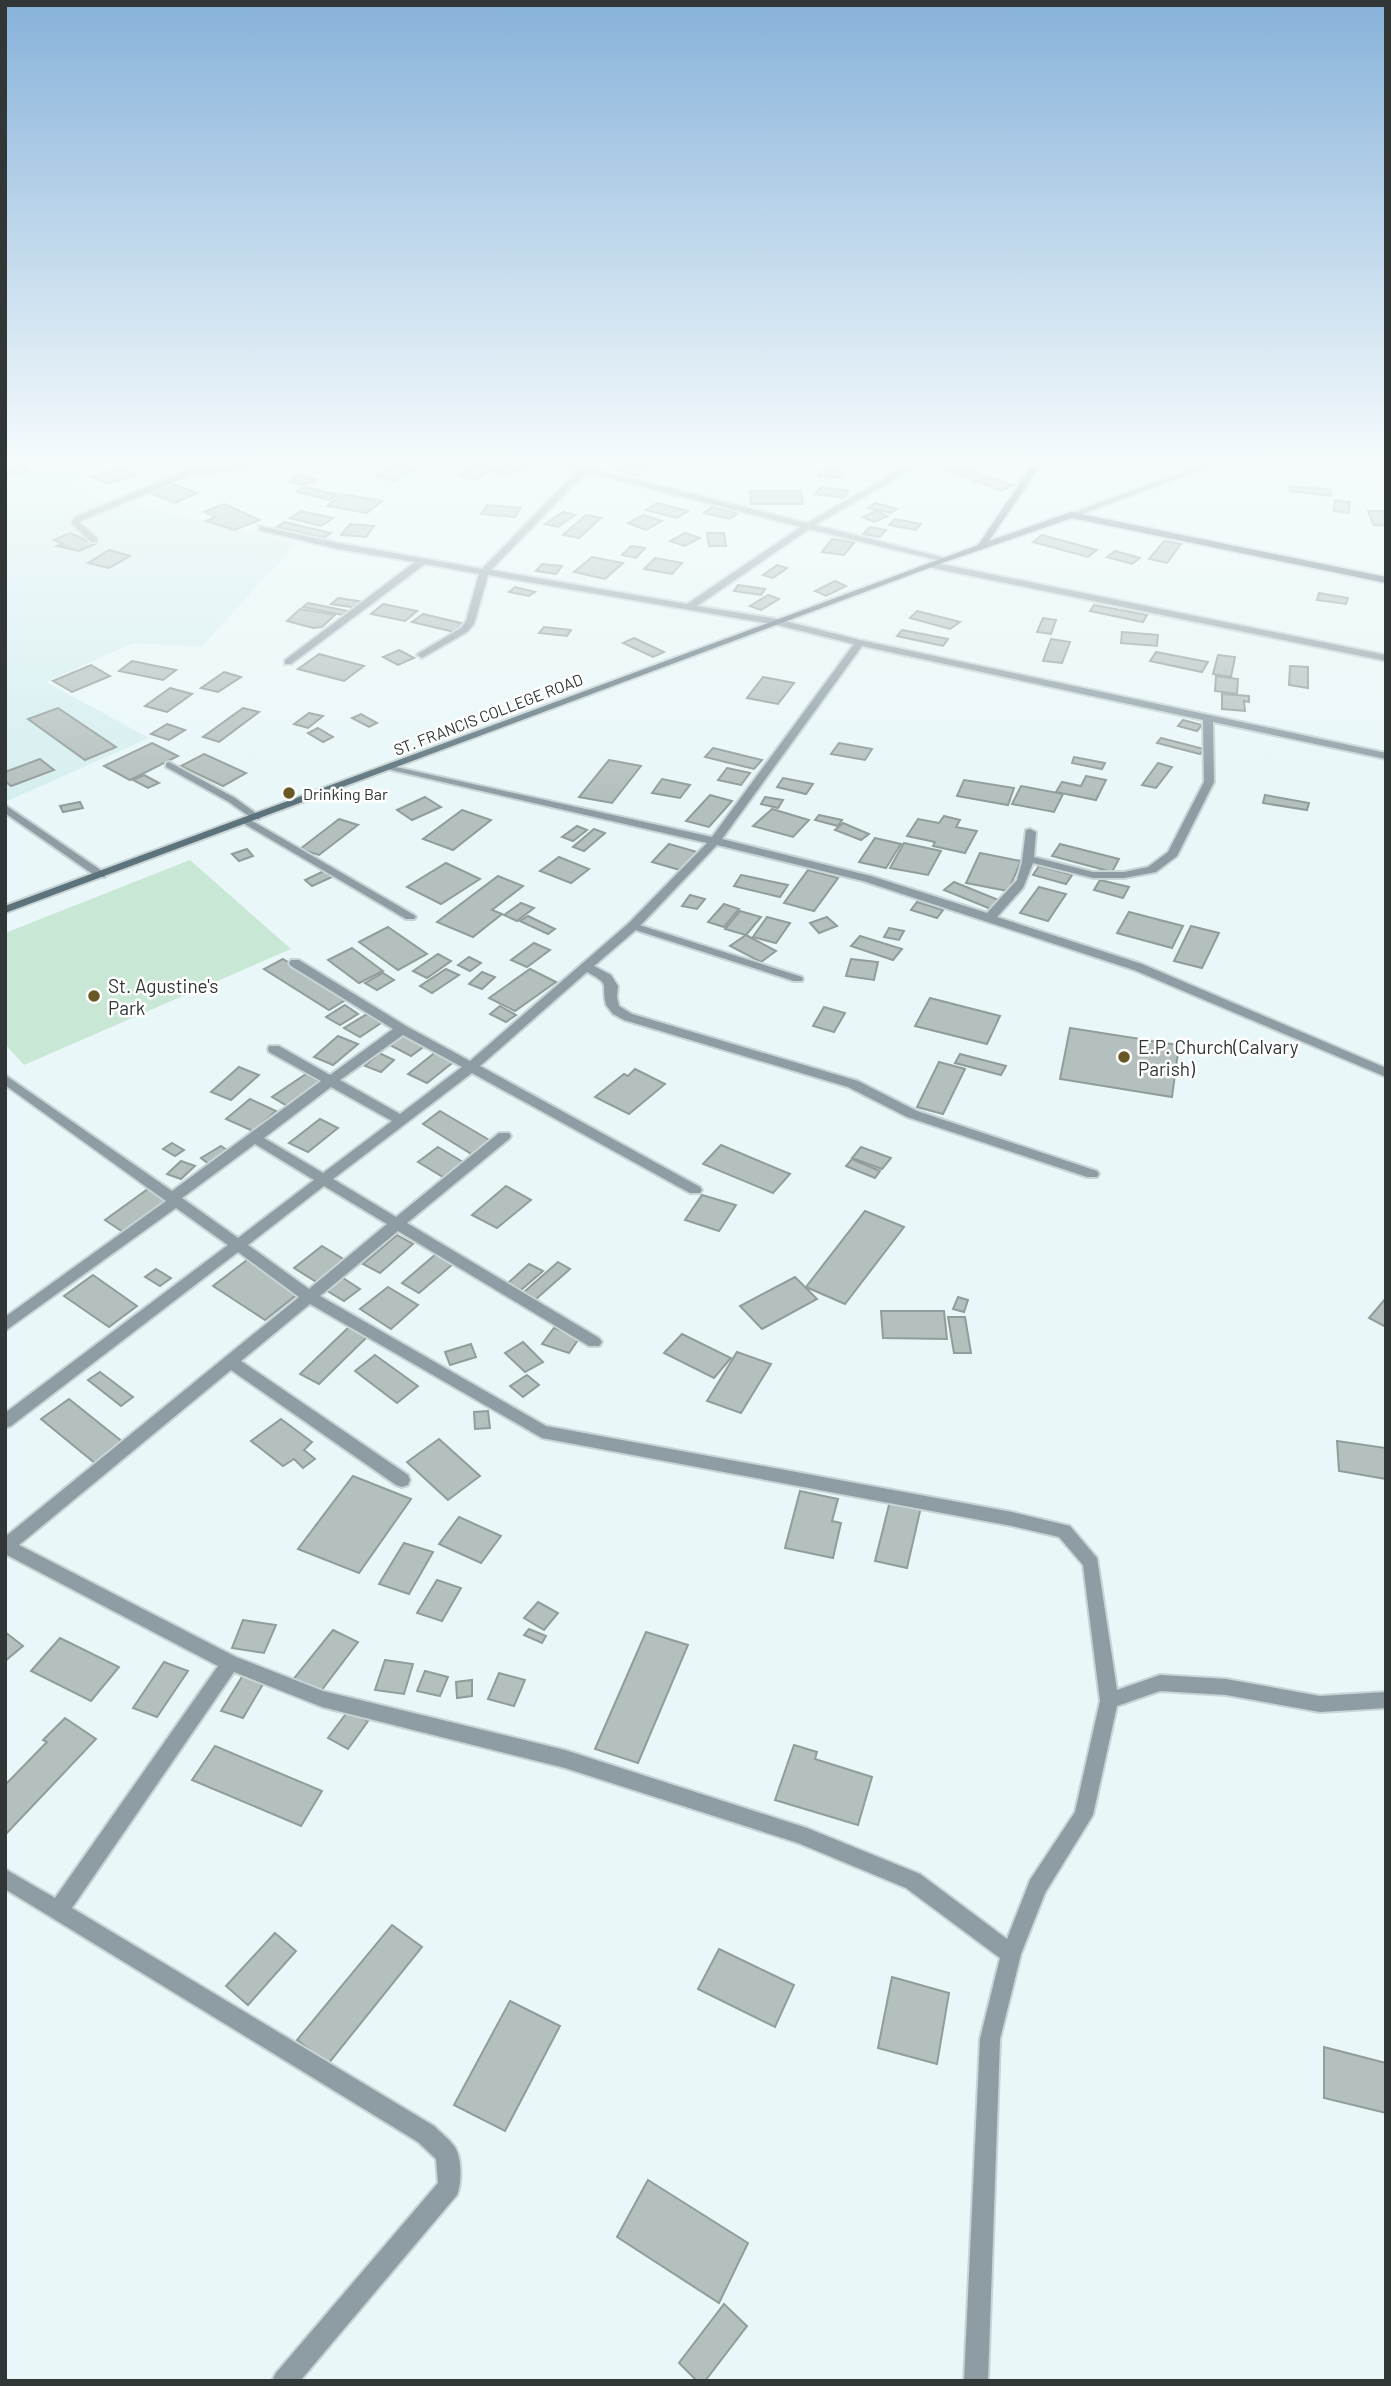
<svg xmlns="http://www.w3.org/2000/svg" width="1391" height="2386" viewBox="0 0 1391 2386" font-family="Barlow,sans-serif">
	<rect width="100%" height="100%" fill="#e9f7f8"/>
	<!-- built -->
	<path fill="#d6eeef" d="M5,463H108L61,488L297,543L201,647L133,643L46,682L149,738L5,802Z"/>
	<!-- green -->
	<path fill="#c9e7d5" d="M190,860L291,949L24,1065L5,1044V933Z"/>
	<!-- building -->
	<g fill="#b4c0be" stroke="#919d9a" stroke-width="2">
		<path d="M397,463L422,465L395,481L375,476Z"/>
		<path d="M478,463L497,466L475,480L458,475Z"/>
		<path d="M504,463H528L530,464L509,475L491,470Z"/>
		<path d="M626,463H631L648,467L636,475L615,470Z"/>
		<path d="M20,465L28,471L5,477V469Z"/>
		<path d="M955,466L980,474L972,479L947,471Z"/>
		<path d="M119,468L137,475L107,484L92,477Z"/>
		<path d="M822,469L844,472L841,478L818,476Z"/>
		<path d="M301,475L308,477L316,479L305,485L290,482Z"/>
		<path d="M985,476L1013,485L1002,491L974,481Z"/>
		<path d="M172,484L197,493L175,503L150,493Z"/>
		<path d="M1290,486L1331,490V496L1290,491Z"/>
		<path d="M305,487L337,495L329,500L297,492Z"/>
		<path d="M821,487L849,491L843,498L815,494Z"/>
		<path d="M750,491H801L803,504H751Z"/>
		<path d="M342,494L382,501L367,513L327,506Z"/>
		<path d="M1335,500L1350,502L1349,513L1333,511Z"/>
		<path d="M657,503L688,511L677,518L646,510Z"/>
		<path d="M875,503L897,509L891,513L868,508Z"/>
		<path d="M224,504L260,520L234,530L206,521L216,517L204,512Z"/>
		<path d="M487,505L521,508L515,517L481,514Z"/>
		<path d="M712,507L738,513L730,519L704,513Z"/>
		<path d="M301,511L333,518L321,526L290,518Z"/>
		<path d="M876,511L888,516L874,522L863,517Z"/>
		<path d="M1368,511H1383L1386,526L1374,525Z"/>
		<path d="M563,512L575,515L558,527L545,524Z"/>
		<path d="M586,515L601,518L579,538L563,535Z"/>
		<path d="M643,515L662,521L646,530L628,523Z"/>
		<path d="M895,519L921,524L916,530L889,525Z"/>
		<path d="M284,522L331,533L324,538L277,527Z"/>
		<path d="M350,524L374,526L366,537L341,535Z"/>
		<path d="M870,527L886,530L880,537L863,534Z"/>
		<path d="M70,533L95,544L79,551L57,546L63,544L54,540Z"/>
		<path d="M685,533L700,538L685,546L670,541Z"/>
		<path d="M707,533H724L726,546H709Z"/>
		<path d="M1042,535L1097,550L1088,557L1033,542Z"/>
		<path d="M832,539L854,543L844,555L822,552Z"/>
		<path d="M1164,541L1181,544L1167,563L1149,559Z"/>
		<path d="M631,546L645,548L636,558L622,555Z"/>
		<path d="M109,550L130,556L109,568L88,563Z"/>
		<path d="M1115,551L1140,558L1132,564L1107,557Z"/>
		<path d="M592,557L623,563L605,579L574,572Z"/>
		<path d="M655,558L682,563L672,574L644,569Z"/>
		<path d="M542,564L562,566L556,574L536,571Z"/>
		<path d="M777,565L787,568L773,578L763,575Z"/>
		<path d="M835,581L846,586L826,596L815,591Z"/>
		<path d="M738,585L765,589L761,595L734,591Z"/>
		<path d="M515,587L535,592L529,596L509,592Z"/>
		<path d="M1319,593L1348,598L1346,604L1317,600Z"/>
		<path d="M768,595L779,599L761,610L750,606Z"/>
		<path d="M338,598L364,602L357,608L331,604Z"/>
		<path d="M308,603L348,611L343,615L303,607Z"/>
		<path d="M383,604L417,611L405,621L371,614Z"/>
		<path d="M1094,605L1147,615L1143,622L1090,611Z"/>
		<path d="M300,609L335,615L322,627L313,628L287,621Z"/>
		<path d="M917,611L960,622L950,629L910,618Z"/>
		<path d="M423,614L465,624L454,632L412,622Z"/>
		<path d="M1043,618L1056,620L1051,634L1037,632Z"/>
		<path d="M544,627L571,630L567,636L539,633Z"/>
		<path d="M902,630L948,639L943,646L897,636Z"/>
		<path d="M1122,632L1158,635L1157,646L1121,643Z"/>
		<path d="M634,638L664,652L653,657L623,643Z"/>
		<path d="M1051,639L1070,642L1062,663L1043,661Z"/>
		<path d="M399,650L414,658L398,665L383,657Z"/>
		<path d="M1156,652L1208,662L1202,672L1150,661Z"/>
		<path d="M319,654L364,666L344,681L298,669Z"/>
		<path d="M1218,655L1235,657L1231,677L1213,674Z"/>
		<path d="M132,661L176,670L163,680L119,671Z"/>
		<path d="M91,665L110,676L72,692L53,681Z"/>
		<path d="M1290,666L1308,667V688L1289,685Z"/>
		<path d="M224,672L241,677L218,692L201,688Z"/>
		<path d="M1216,676L1238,679L1237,694L1215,691Z"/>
		<path d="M763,677L794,683L778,704L747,698Z"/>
		<path d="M170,688L192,694L167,712L145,706Z"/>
		<path d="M1222,694L1249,696V702L1244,701L1245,711L1222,709Z"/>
		<path d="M58,708L116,747L85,760L28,719Z"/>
		<path d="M243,708L259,712L219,742L203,737Z"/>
		<path d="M309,713L323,716L308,728L294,724Z"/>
		<path d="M361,714L377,723L369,727L352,718Z"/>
		<path d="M1183,720L1202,725L1197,731L1178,726Z"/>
		<path d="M167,724L185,730L169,740L151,734Z"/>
		<path d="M318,728L333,737L323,742L308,733Z"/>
		<path d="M1161,738L1204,749L1200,754L1157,743Z"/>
		<path d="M152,743L178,756L130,780L104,766Z"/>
		<path d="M839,743L872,749L865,760L831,754Z"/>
		<path d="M713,748L762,760L754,769L705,757Z"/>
		<path d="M204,754L246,773L223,786L181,766Z"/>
		<path d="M1074,757L1105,763L1102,769L1072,763Z"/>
		<path d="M40,759L54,770L11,786L5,781V772Z"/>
		<path d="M609,760L641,766L612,803L579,797Z"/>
		<path d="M1158,763L1172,767L1156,788L1142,785Z"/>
		<path d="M727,768L750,773L741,785L718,780Z"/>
		<path d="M144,775L159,783L148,788L133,780Z"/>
		<path d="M1086,776L1106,780L1096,800L1056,792L1062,782L1081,786Z"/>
		<path d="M783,778L813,784L806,794L777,787Z"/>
		<path d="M662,779L690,785L680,798L652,793Z"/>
		<path d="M964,780L1014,788L1008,805L957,796Z"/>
		<path d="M1021,786L1063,794L1054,812L1012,804Z"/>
		<path d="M710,795L732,801L709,827L686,821Z"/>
		<path d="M1265,795L1309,803L1307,810L1263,803Z"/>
		<path d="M425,797L441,807L412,820L397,810Z"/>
		<path d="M765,797L783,800L778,808L761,804Z"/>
		<path d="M80,802L83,808L63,812L60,806Z"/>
		<path d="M772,809L809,820L793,837L753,826Z"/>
		<path d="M462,810L491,820L453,850L423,839Z"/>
		<path d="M819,815L842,820L838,826L815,820Z"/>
		<path d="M944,816L960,820L956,827L977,831L965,853L933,846L935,842L907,836L918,819L939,823Z"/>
		<path d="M339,819L358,825L319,855L300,849Z"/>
		<path d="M843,823L869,834L861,840L835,830Z"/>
		<path d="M577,826L587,830L573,841L562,837Z"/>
		<path d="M594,829L605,833L584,851L573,847Z"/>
		<path d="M875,838L901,844L886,868L859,862Z"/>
		<path d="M904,843L941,851L928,875L890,868Z"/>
		<path d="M669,844L697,852L680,870L652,862Z"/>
		<path d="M1060,844L1119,859L1112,872L1052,856Z"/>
		<path d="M247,849L253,856L239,861L232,854Z"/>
		<path d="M980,853L1021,861L1008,891L966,883Z"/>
		<path d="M559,857L589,869L571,883L540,871Z"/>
		<path d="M446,863L480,879L441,904L407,887Z"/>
		<path d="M1039,866L1072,875L1066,884L1033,875Z"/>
		<path d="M808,870L838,878L814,911L784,903Z"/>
		<path d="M324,871L332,877L312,886L305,880Z"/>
		<path d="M741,875L788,885L780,897L734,886Z"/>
		<path d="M498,876L523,886L492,910L502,914L473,937L437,922Z"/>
		<path d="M1100,880L1129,887L1123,898L1094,890Z"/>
		<path d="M954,882L1001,901L991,909L944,890Z"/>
		<path d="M1039,887L1066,894L1048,921L1020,913Z"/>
		<path d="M690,895L705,899L697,909L682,906Z"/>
		<path d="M917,902L943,910L937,918L911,910Z"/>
		<path d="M521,903L534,908L517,921L504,915Z"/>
		<path d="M724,904L739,909L724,927L708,922Z"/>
		<path d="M740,911L761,917L746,935L725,929Z"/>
		<path d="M1129,912L1183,926L1172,948L1117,933Z"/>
		<path d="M528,916L555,929L548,934L520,921Z"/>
		<path d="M767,917L790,923L776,943L753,937Z"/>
		<path d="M827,917L837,926L819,933L810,923Z"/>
		<path d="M1191,926L1219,933L1202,968L1174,961Z"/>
		<path d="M388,927L427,954L398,970L359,942Z"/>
		<path d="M889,928L904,931L899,940L884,937Z"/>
		<path d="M746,935L776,951L761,962L730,946Z"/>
		<path d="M860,936L902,949L893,960L851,946Z"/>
		<path d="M534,943L550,950L527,967L511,960Z"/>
		<path d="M352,948L383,971L359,983L328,960Z"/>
		<path d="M438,954L451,961L427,978L413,971Z"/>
		<path d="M469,957L481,963L470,971L458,965Z"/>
		<path d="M283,959L347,999L329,1010L264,969Z"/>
		<path d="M851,959L878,962L874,980L846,976Z"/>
		<path d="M446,969L459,975L432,993L420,986Z"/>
		<path d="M530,969L556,982L515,1011L489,998Z"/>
		<path d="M482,972L495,977L482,989L469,984Z"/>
		<path d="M383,973L394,980L377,990L365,983Z"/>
		<path d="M930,998L1000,1016L987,1044L915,1026Z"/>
		<path d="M345,1005L358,1014L340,1025L326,1017Z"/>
		<path d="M500,1006L516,1015L506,1022L490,1014Z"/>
		<path d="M824,1007L845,1013L834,1032L813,1026Z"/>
		<path d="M367,1014L381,1023L360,1037L344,1028Z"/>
		<path d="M1070,1028L1179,1045L1172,1097L1060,1079Z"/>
		<path d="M405,1033L426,1045L411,1056L390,1045Z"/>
		<path d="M338,1036L358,1044L333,1065L314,1057Z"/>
		<path d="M437,1051L456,1060L427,1083L408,1074Z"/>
		<path d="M379,1053L394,1060L381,1072L365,1066Z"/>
		<path d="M960,1054L1006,1066L1001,1075L955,1063Z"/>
		<path d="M939,1062L965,1069L943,1114L917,1107Z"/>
		<path d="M239,1067L259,1075L231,1100L211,1092Z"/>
		<path d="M635,1069L665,1084L629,1114L595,1097L624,1074L628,1076Z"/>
		<path d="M306,1074L323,1084L289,1107L272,1097Z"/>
		<path d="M250,1099L276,1111L253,1131L226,1119Z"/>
		<path d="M440,1111L491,1141L473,1155L423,1124Z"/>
		<path d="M320,1119L338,1128L308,1152L289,1143Z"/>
		<path d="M172,1143L184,1150L175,1156L163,1149Z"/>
		<path d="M721,1145L790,1174L773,1193L703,1164Z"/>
		<path d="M221,1146L233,1154L213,1167L201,1158Z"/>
		<path d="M438,1147L463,1162L443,1177L418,1162Z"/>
		<path d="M861,1147L891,1158L882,1169L852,1158Z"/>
		<path d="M852,1159L880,1171L875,1178L846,1166Z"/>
		<path d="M181,1161L195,1166L181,1179L167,1174Z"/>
		<path d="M152,1186L170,1197L123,1232L105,1220Z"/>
		<path d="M506,1186L531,1200L497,1228L472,1215Z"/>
		<path d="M702,1195L736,1205L719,1231L685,1220Z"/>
		<path d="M865,1211L904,1227L845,1304L806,1287Z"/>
		<path d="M397,1235L413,1244L380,1273L363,1264Z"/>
		<path d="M322,1246L345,1260L318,1283L294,1268Z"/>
		<path d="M436,1254L453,1264L419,1293L402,1283Z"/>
		<path d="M247,1260L299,1293L265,1320L213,1286Z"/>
		<path d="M558,1262L570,1269L536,1299L524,1292Z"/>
		<path d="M529,1264L543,1271L521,1290L508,1283Z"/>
		<path d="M156,1269L171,1278L160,1286L145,1277Z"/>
		<path d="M93,1275L137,1306L109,1327L64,1296Z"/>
		<path d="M340,1276L360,1289L344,1301L324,1289Z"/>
		<path d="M795,1277L817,1299L762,1329L740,1306Z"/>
		<path d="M388,1287L418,1305L391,1329L360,1309Z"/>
		<path d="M958,1297L968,1300L964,1312L953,1309Z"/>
		<path d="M1386,1298V1327L1369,1318Z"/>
		<path d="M881,1311H944L947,1339L883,1338Z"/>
		<path d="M948,1317H965L971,1353H954Z"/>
		<path d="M351,1325L369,1335L319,1384L300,1374Z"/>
		<path d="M554,1328L580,1337L569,1353L542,1344Z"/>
		<path d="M682,1334L731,1358L714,1378L664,1353Z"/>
		<path d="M523,1342L543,1362L525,1372L505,1353Z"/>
		<path d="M471,1344L476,1357L450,1365L445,1352Z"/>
		<path d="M737,1352L771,1364L741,1413L707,1401Z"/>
		<path d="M375,1355L418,1386L397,1403L355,1371Z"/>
		<path d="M100,1372L133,1397L121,1406L88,1380Z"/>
		<path d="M527,1375L539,1385L523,1397L510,1386Z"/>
		<path d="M69,1399L124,1443L96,1464L41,1419Z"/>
		<path d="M488,1411L490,1428L475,1429L474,1412Z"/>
		<path d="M281,1419L312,1442L304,1450L315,1459L303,1468L294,1459L283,1466L251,1441Z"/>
		<path d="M439,1439L480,1476L448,1500L407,1462Z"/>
		<path d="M1337,1441L1386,1448V1479L1339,1471Z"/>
		<path d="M353,1476L411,1499L359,1573L298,1549Z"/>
		<path d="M800,1491L838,1499L832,1521L841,1523L833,1558L785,1548Z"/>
		<path d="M890,1501L921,1507L907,1568L875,1561Z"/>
		<path d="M459,1517L501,1536L481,1563L439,1544Z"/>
		<path d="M404,1543L433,1552L409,1594L379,1584Z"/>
		<path d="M437,1580L461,1588L442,1621L417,1613Z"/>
		<path d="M538,1602L558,1613L544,1630L524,1618Z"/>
		<path d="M243,1620L276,1625L264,1653L232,1648Z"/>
		<path d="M529,1629L546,1636L542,1643L524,1635Z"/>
		<path d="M333,1630L358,1642L318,1695L292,1681Z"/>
		<path d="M5,1632L23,1646L5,1661Z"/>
		<path d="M646,1632L688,1645L638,1763L595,1749Z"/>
		<path d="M60,1638L119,1667L91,1701L31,1671Z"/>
		<path d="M385,1660L413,1664L404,1694L375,1690Z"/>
		<path d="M164,1662L188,1671L157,1717L133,1708Z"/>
		<path d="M425,1671L448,1677L440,1696L417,1691Z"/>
		<path d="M245,1672L266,1679L243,1718L221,1711Z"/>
		<path d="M499,1673L525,1680L514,1706L488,1699Z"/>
		<path d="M472,1680V1696L457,1698L456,1682Z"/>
		<path d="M348,1711L368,1721L348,1749L328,1738Z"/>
		<path d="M65,1718L96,1739L5,1835V1785L47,1742L43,1740Z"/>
		<path d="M794,1745L817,1752L815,1759L872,1777L858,1825L775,1800Z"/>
		<path d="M215,1746L322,1791L301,1826L192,1780Z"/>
		<path d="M392,1925L422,1947L328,2064L297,2040Z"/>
		<path d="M275,1933L296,1951L248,2005L226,1986Z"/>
		<path d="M719,1949L794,1985L775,2027L698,1989Z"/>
		<path d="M892,1977L949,1993L937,2064L878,2048Z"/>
		<path d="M510,2001L560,2026L505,2131L454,2105Z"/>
		<path d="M1324,2047L1386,2063V2113L1324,2098Z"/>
		<path d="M648,2180L748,2243L719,2303L617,2237Z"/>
		<path d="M724,2304L747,2326L705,2381H697L679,2363Z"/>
	</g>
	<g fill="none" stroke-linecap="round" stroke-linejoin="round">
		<defs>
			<g id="service">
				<path d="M1208,463H1218L1074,517L1067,515Z"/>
				<path d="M169,762L235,798L261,817L259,819H253L229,802L166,767V763Z"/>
				<path d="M5,805L105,873V877H97L5,813Z"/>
				<path d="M633,923L802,977L803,979L802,981H794L629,928L628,926Z"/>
			</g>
			<g id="minor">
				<path d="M243,463H253L232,472L195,473L81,521L80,523L97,538V542H91L71,523L75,517L190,469C208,465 226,471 243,463Z"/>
				<path d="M555,463H568L582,466L586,463H592L589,468L807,523L912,463H922L815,525L945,558V562L809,529L697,606L777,619L860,640L1386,753V759L1213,722L1214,782L1177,856L1156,872L1124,878H1093L1033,863L1023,888L997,917L1142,964L1386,1068V1077L1134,970L863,881L717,845L637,929L594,966L611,975L618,986L617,997L619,1006L632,1014L858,1081L917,1111L1097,1171L1099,1174L1097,1177H1087L907,1117L848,1087L624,1020L613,1014L606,1005C600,983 613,986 587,972L480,1066L700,1187L702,1190L700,1193H690L472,1073L333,1179L396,1217L499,1133H509L511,1136L509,1139L407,1223L599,1338L602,1342L599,1346H589L398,1231L320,1296L546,1426L1012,1512L1070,1526L1097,1558L1117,1690L1160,1675L1226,1679L1320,1696L1386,1692V1708L1320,1712L1226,1695L1160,1691L1117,1706L1093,1815L1045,1893L1021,1954L1000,2039L988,2381H964L980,2039L1000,1958L906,1888L798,1843L565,1768L322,1707L234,1672L72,1908L434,2126C440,2132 449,2139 454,2146C462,2156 462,2183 457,2195L300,2381H272L276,2373L438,2183L436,2159L418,2142L5,1889V1869L55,1898L218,1666L5,1554V1537L299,1297L238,1252L11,1426L5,1428V1413L228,1245L176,1208L5,1331V1317L166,1201L5,1085V1075L172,1191L321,1081L269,1052L268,1049L269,1046H279L330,1075L393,1029L291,966L289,963L291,960H299L406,1026L470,1061L629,923L707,843L391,770L387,769V765L712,837L854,644L777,625L488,575L474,624L467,632L422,658L417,655L419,653L461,628L466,621L479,574L425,564L291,664H285V660L415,562L338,549L259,530V526L338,543L482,569L578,470ZM586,472L801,527L687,604L491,570ZM862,646L1203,720L1204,782L1168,852L1148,867L1124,872H1093L1034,857L1036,832L1030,829L1026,830L1022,862L1017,880L987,913L871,876L722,839ZM403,1035L462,1067L400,1114L340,1080ZM331,1087L392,1121L323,1173L264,1138ZM255,1144L314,1180L238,1238L182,1198ZM324,1186L387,1224L309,1289L248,1245ZM310,1304L542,1438L1012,1526L1059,1537L1083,1565L1100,1701L1075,1812L1030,1880L1007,1939L920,1874L807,1828L565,1750L323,1691L236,1657L19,1545L231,1370L396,1485L402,1487L408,1485L410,1480L408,1475L241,1361Z"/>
				<path d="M931,562L1386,655V661L928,567L927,565Z"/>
				<path d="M247,818L414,915L416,917L414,919H406L243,823V819Z"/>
			</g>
			<path id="secondary" d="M1034,463H1042L989,541L1071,512L1386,577V583L1072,518L945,562L5,913V906L978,545Z"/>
		</defs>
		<!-- service casing -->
		<use href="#service" stroke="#c8d4d5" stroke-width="4"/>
		<!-- minor casing -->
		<use href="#minor" stroke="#c8d4d5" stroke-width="4"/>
		<!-- secondary casing -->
		<use href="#secondary" stroke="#c8d4d5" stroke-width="4"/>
		<!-- service -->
		<use href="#service" fill="#8d9da3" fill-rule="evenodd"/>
		<!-- minor -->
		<use href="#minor" fill="#8d9da3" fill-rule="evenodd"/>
		<!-- secondary -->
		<use href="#secondary" fill="#5d737c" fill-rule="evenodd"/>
	</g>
	<!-- sky -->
	<linearGradient id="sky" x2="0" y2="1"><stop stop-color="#87b2da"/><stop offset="0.58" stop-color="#f5fbfc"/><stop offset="1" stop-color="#f5fbfc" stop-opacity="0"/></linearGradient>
	<rect width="1391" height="797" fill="url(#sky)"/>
	<!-- markers -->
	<g fill="#675826" stroke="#fff" stroke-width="2.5">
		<circle cx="289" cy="793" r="7"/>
		<circle cx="94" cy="996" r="7"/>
		<circle cx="1124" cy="1057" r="7"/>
	</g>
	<g text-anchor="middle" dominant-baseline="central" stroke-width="5" stroke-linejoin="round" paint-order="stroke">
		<!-- far-street labels -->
		<g font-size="16" fill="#313637" stroke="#fff">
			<text transform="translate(488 714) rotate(-21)">ST. FRANCIS COLLEGE ROAD</text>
		</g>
		<!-- far-poi labels -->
		<g font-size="16" fill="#313637" stroke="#fff" text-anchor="start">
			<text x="303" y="793">Drinking Bar</text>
		</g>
		<!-- poi labels -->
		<g font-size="19" fill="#313637" stroke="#fff" text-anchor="start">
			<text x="108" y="985">St. Agustine's<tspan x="108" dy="22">Park</tspan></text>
			<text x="1138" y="1046">E.P. Church(Calvary<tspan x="1138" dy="22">Parish)</tspan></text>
		</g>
	</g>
	<!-- border -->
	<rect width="1391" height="2386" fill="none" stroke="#313637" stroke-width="14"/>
</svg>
